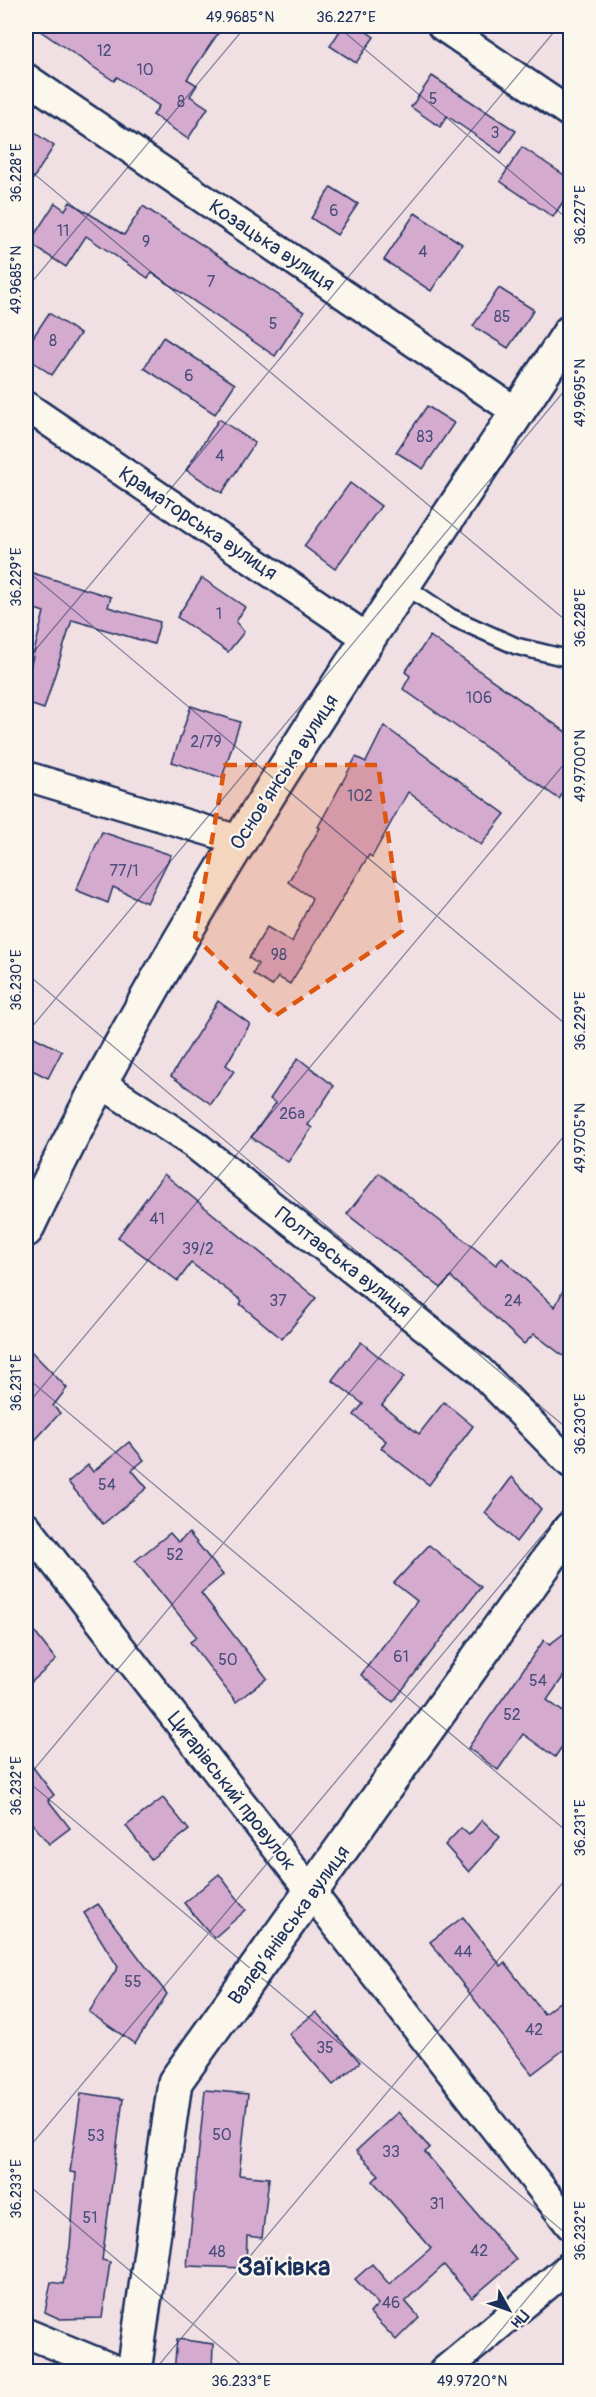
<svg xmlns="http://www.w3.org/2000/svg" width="596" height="2397" viewBox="0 0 596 2397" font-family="Pangolin,sans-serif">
	<rect width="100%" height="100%" fill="#f0e0e3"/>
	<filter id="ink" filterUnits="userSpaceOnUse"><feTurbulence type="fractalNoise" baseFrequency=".0167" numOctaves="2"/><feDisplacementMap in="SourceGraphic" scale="12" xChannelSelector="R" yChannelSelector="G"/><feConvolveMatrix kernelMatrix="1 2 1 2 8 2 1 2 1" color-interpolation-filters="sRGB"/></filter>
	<g filter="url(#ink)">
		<!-- building -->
		<g fill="#d5aacf" stroke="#1b2f5e" stroke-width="1.5">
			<path d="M33,26H223L187,79L197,85L190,96L208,108L188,139L153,115L159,106L117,77L114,81Z"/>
			<path d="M343,26H358L374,37L356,63L330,46Z"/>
			<path d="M432,76L516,131L501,153L447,116L440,127L411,107Z"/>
			<path d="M26,127L54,146L26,190Z"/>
			<path d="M522,147L570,179V191L553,217L500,181Z"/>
			<path d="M331,187L358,204L337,235L311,218Z"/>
			<path d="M70,202L124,235L143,206L304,312L275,356L152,273L148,278L86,236L66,267L29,243L55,203L65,210Z"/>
			<path d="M415,213L462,244L431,291L384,260Z"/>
			<path d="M499,288L534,310L508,348L473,326Z"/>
			<path d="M49,313L80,334L52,375L26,357V348Z"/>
			<path d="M163,337L235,384L215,414L144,368Z"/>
			<path d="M427,406L454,423L423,469L396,452Z"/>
			<path d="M219,419L255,443L222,493L186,470Z"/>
			<path d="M350,483L381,506L335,569L304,546Z"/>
			<path d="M26,571L111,597L108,607L160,622L154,644L72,620L44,709L26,703V684L44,612L26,606Z"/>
			<path d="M202,578L245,607L236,622L244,632L228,652L177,617Z"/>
			<path d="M430,636L570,735V783L559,799L403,689L410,676L405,672Z"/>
			<path d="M191,706L240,722L222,778L172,762Z"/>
			<path d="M384,726L505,814L481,845L408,792L372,857L369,855L290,984L278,977L272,986L253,974L258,964L249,958L267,927L292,942L312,898L288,882L320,828L318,827L356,757L366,762Z"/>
			<path d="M102,832L171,855L147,903L113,887L108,903L76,890Z"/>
			<path d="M218,1001L250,1024L226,1065L234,1071L211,1104L171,1076Z"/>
			<path d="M26,1033L62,1051L48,1078L26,1067Z"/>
			<path d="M298,1058L334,1086L308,1125L312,1128L288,1162L251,1137L276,1103L270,1099Z"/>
			<path d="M379,1173L496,1265L502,1258L555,1307L570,1276V1361L534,1334L524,1344L451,1277L441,1288L347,1214Z"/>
			<path d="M164,1174L316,1298L282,1339L240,1304L242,1301L191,1263L178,1281L118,1237Z"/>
			<path d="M361,1342L404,1377L382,1405L419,1434L444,1402L473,1426L429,1485L381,1448L386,1441L354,1415L363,1404L332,1380Z"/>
			<path d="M26,1346L67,1388L53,1406L60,1413L26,1450Z"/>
			<path d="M129,1442L144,1460L132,1470L147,1488L103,1524L68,1482L88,1465L93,1472Z"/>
			<path d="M512,1477L541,1509L516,1542L485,1513Z"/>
			<path d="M170,1533L178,1542L189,1533L223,1575L201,1593L267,1678L236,1702L190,1642L197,1637L135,1561Z"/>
			<path d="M429,1545L481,1587L393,1702L361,1675L417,1601L394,1583Z"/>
			<path d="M26,1621L56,1660L26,1687Z"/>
			<path d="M570,1629V1667L547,1700L570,1717V1735L555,1757L523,1734L498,1770L468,1748L544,1640L550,1644Z"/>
			<path d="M26,1758L54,1795L48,1800L70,1828L49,1844L27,1817L26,1818Z"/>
			<path d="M163,1798L189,1830L151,1859L126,1826Z"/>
			<path d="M482,1820L500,1837L469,1872L445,1845L461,1828L469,1835Z"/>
			<path d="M219,1874L246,1910L214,1938L184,1903Z"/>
			<path d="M98,1904L167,1994L135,2044L89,2012L118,1967L84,1913Z"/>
			<path d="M463,1917L501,1966L505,1963L544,2014L570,1994V2045L532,2074L430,1942Z"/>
			<path d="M316,2012L360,2062L333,2085L289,2034Z"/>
			<path d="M205,2090L248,2094L239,2175L269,2178L262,2238L247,2236L246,2268L187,2266Z"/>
			<path d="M81,2093L123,2099L102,2260L110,2262L102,2318L60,2319L45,2312L51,2282L63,2284L70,2247L76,2173L70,2172Z"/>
			<path d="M398,2112L430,2148L425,2152L516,2260L472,2298L444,2265L405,2301L419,2317L396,2340L370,2313L378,2304L355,2279L372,2264L389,2284L431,2248L373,2181L379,2175L356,2151Z"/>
			<path d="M177,2339L213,2344L212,2372H174Z"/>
		</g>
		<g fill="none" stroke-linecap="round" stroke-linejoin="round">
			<defs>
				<path id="lane" d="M405,586L451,617L516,646L570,659"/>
				<g id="street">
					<path d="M442,26L570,113"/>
					<path d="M26,78L518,413"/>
					<path d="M26,406L370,640"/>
					<path d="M26,776L239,840"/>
					<path d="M99,1082L194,1144L478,1369L570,1463"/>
					<path d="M26,1526L570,2225"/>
					<path d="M26,2333L121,2372"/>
					<path d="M443,2372L570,2266"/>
				</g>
				<g id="secondary">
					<path d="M26,1230C176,913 379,625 570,332"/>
					<path d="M134,2372L175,2082L570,1529"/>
				</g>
			</defs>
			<!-- lane casing -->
			<use href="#lane" stroke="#1b2f5e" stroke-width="20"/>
			<!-- street casing -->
			<use href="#street" stroke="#1b2f5e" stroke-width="33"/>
			<!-- secondary casing -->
			<use href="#secondary" stroke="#1b2f5e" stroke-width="38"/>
			<!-- lane -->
			<use href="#lane" stroke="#fbf7ec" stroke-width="15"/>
			<!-- street -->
			<use href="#street" stroke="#fbf7ec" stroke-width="28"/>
			<!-- secondary -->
			<use href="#secondary" stroke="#fbf7ec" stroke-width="33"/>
		</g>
	</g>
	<!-- marked area -->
	<path fill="#de5710" fill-opacity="0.2" stroke="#de5710" stroke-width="4.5" stroke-dasharray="12 8" stroke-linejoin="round" d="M225,765H378L402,931L275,1016L195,937Z"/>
	<!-- ticks -->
	<path fill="none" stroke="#1b2f5e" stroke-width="1.5" stroke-opacity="0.45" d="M337,26L570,221M26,167L570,624M26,289L246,26M26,570L570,1028M26,661L559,26M26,973L570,1431M26,1034L570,384M26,1377L570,1834M26,1406L570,757M26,1779L570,1129M26,1780L570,2237M26,2151L570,1502M26,2183L250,2372M153,2372L570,1874M466,2372L570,2247"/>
	<g text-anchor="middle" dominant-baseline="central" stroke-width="4.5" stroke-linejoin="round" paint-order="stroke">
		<!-- number labels -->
		<g font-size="16" fill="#4a4e7a">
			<text x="104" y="51">12</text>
			<text x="145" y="70">10</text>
			<text x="433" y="99">5</text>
			<text x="181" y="102">8</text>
			<text x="495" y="133">3</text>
			<text x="334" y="211">6</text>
			<text x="63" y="231">11</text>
			<text x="146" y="242">9</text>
			<text x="423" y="252">4</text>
			<text x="211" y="282">7</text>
			<text x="502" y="317">85</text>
			<text x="273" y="324">5</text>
			<text x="53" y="341">8</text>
			<text x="189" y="376">6</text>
			<text x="425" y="437">83</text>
			<text x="220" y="456">4</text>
			<text x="219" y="614">1</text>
			<text x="479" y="698">106</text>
			<text x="206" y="742">2/79</text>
			<text x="360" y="796">102</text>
			<text x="124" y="871">77/1</text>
			<text x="279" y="955">98</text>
			<text x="292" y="1114">26а</text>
			<text x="157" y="1219">41</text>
			<text x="198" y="1249">39/2</text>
			<text x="278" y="1301">37</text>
			<text x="513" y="1301">24</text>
			<text x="107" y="1485">54</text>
			<text x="175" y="1555">52</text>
			<text x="401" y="1657">61</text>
			<text x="228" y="1660">50</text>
			<text x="538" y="1681">54</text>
			<text x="512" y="1715">52</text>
			<text x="463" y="1952">44</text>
			<text x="133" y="1982">55</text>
			<text x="534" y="2030">42</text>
			<text x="325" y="2048">35</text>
			<text x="222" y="2135">50</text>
			<text x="96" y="2136">53</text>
			<text x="391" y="2152">33</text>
			<text x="437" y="2204">31</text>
			<text x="90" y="2218">51</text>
			<text x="479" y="2251">42</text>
			<text x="217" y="2252">48</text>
			<text x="391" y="2303">46</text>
		</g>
		<!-- street labels -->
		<g font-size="20" fill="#1b2f5e" stroke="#fbf7ec">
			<text transform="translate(272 245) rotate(34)">Козацька вулиця</text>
			<text transform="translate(198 523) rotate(34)">Краматорська вулиця</text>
			<text transform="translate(284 772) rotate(-57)">Основ’янська вулиця</text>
			<text transform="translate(343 1262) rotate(38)">Полтавська вулиця</text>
			<text transform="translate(232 1791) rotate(52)">Цигарівський провулок</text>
			<text transform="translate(289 1925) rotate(-54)">Валер’янівська вулиця</text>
		</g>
		<!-- district labels -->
		<g font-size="26" font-weight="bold" fill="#1b2f5e" stroke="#fbf7ec">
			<text x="284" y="2267">Заїківка</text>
		</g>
	</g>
	<!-- margin -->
	<rect width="596" height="2397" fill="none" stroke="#fbf7ec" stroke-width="66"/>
	<!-- north arrow -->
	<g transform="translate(509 2310) rotate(130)" stroke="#fbf7ec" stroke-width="4.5" paint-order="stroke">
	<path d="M0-4.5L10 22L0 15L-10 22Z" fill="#1b2f5e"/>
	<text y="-9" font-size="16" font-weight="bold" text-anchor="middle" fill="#1b2f5e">Пн</text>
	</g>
	<rect x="33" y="33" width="530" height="2331" fill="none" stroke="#1b2f5e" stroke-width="2"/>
	<g font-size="15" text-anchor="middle" fill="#1b2f5e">
		<text x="240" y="22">49.9685°N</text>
		<text x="346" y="22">36.227°E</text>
		<text transform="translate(16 173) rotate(-90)" y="5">36.228°E</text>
		<text transform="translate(580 215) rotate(-90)" y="5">36.227°E</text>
		<text transform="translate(16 280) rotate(-90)" y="5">49.9685°N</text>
		<text transform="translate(580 393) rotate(-90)" y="5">49.9695°N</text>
		<text transform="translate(16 577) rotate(-90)" y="5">36.229°E</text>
		<text transform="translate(580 618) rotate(-90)" y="5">36.228°E</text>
		<text transform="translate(580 766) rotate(-90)" y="5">49.9700°N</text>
		<text transform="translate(16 980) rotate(-90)" y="5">36.230°E</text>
		<text transform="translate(580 1021) rotate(-90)" y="5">36.229°E</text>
		<text transform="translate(580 1138) rotate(-90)" y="5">49.9705°N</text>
		<text transform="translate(16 1383) rotate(-90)" y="5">36.231°E</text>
		<text transform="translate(580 1424) rotate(-90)" y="5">36.230°E</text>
		<text transform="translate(16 1786) rotate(-90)" y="5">36.232°E</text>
		<text transform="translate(580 1828) rotate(-90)" y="5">36.231°E</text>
		<text transform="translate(16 2189) rotate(-90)" y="5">36.233°E</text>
		<text transform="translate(580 2231) rotate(-90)" y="5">36.232°E</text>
		<text x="241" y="2386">36.233°E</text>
		<text x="472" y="2386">49.9720°N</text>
	</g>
</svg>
